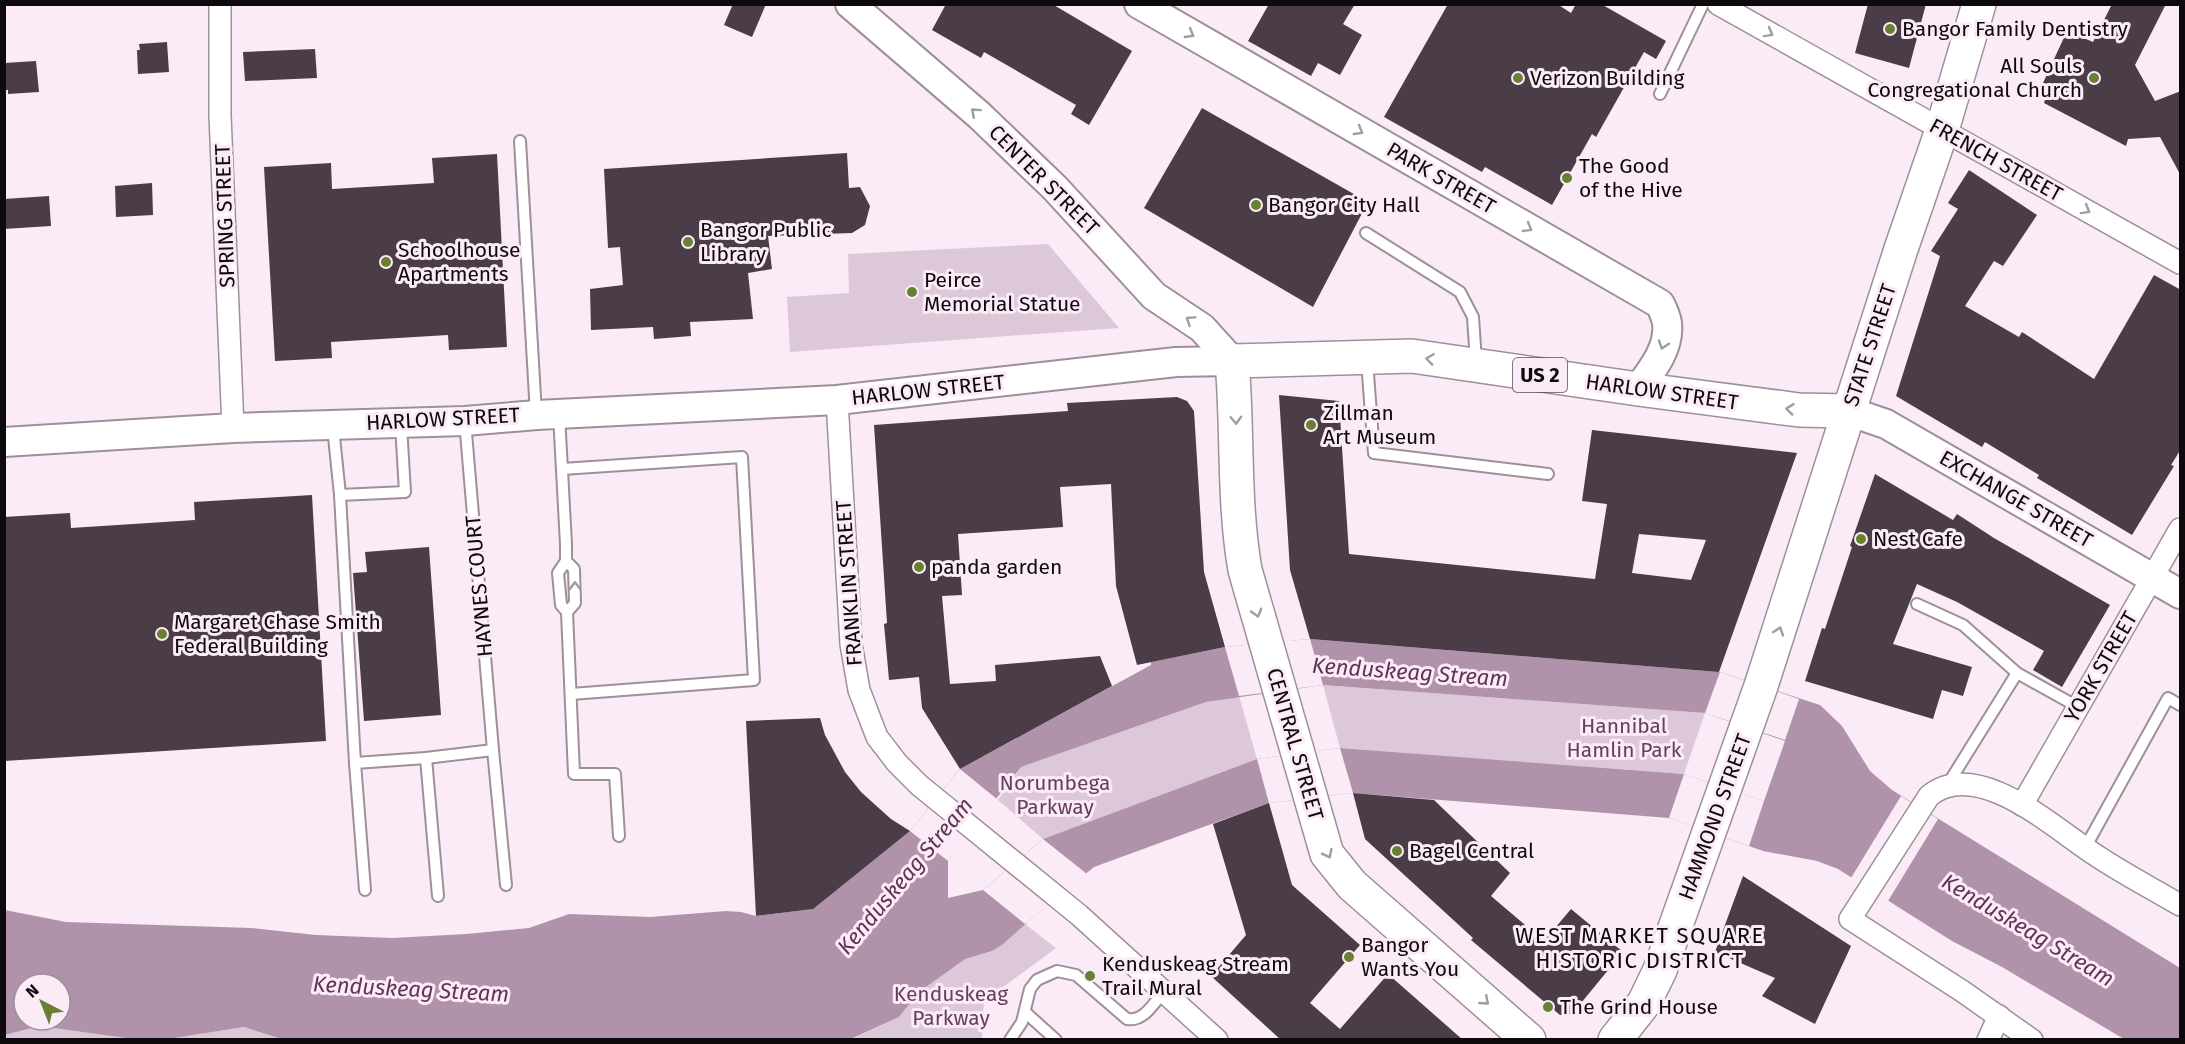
<svg xmlns="http://www.w3.org/2000/svg" width="2185" height="1044" viewBox="0 0 2185 1044" font-family="'Fira Sans',sans-serif">
	<rect width="100%" height="100%" fill="#fbebf7"/>
	<!-- green -->
	<g fill="#ddc8d9">
		<path d="M1048,244L1119,328L790,352L787,297L849,293L848,254Z"/>
		<path d="M1323,685L1705,713L1684,774L1340,748Z"/>
		<path d="M1239,696L1257,759L1043,839L998,800L1021,767L1206,702Z"/>
		<path d="M1025,924L1056,948L984,1001L982,1039L851,1040L899,1017L919,992L938,977L965,959L992,951L1002,945Z"/>
		<path d="M39,1026L133,1039L5,1040V1035Z"/>
		<path d="M244,1027L285,1039L162,1040Z"/>
	</g>
	<!-- water -->
	<path fill="#b093aa" fill-rule="evenodd" d="M1310,639L1720,672L1820,705L1842,726L1870,771L1892,790L2180,968V1039H2124L2002,967L1952,941L1838,869L1817,861L1763,851L1669,818L1353,793L1269,803L1094,867L1030,920L1002,945L992,951L965,959L919,992L899,1017L851,1039L285,1040L244,1027L162,1040L133,1039L39,1026L5,1035V910L66,922L251,928L316,935L392,938L466,934L529,928L569,914L650,917L726,911L741,912L756,916L812,909L910,831L960,769L1151,665V662L1225,647ZM1323,685L1705,713L1785,741L1764,801L1684,774L1340,748L1257,759L1043,839L983,890L948,898V861L1021,767L1206,702ZM24,984H60V1020H24Z"/>
	<!-- pier -->
	<g fill="#fbebf7">
		<path d="M1310,639L1323,685L1239,696L1225,647Z"/>
		<path d="M1720,672L1799,699L1785,740L1705,713Z"/>
		<path d="M1340,748L1353,793L1269,803L1257,759Z"/>
		<path d="M960,769L998,800L948,861L910,831Z"/>
		<path d="M1684,774L1764,801L1749,846L1669,818Z"/>
		<path d="M1901,796L1938,819L1888,901L1851,878Z"/>
		<path d="M1043,839L1087,874L1025,924L983,890Z"/>
	</g>
	<!-- building -->
	<g fill="#4a3d48" fill-rule="evenodd">
		<path d="M733,4H766L752,37L724,25Z"/>
		<path d="M946,4H1052L1132,51L1089,125L1071,114L1076,105L984,52L981,58L932,30Z"/>
		<path d="M1269,4H1355L1343,24L1362,35L1340,75L1318,63L1311,76L1248,41Z"/>
		<path d="M1448,4H1557L1571,13L1576,4H1601L1666,41L1656,59L1644,52L1596,137L1592,134L1552,205L1485,167L1482,172L1384,117Z"/>
		<path d="M1868,4H1926L1909,68L1855,53Z"/>
		<path d="M2112,4H2166L2135,65L2155,101L2181,91V176L2160,137L2128,139L2126,146L2044,103L2049,87L2043,83L2067,31L2093,42Z"/>
		<path d="M167,42L169,72L138,74L137,50H140L139,44Z"/>
		<path d="M315,49L317,78L245,81L243,52Z"/>
		<path d="M36,61L39,92L8,94V90H4V63Z"/>
		<path d="M1202,108L1368,202L1313,307L1144,208Z"/>
		<path d="M847,153L849,188L860,187L870,206L865,225L852,233L768,236L772,269L748,273L753,319L690,322L691,336L654,339L653,327L591,330L590,289L623,285L620,247L608,248L604,169Z"/>
		<path d="M497,154L507,347L449,350L448,335L331,342L332,358L275,361L264,167L331,163L332,189L434,183L432,158Z"/>
		<path d="M1969,170L2037,215L2003,266L1994,261L1965,306L2019,337L2022,332L2094,379L2154,275L2181,290V449L2171,465L2174,466L2132,535L2037,478L2039,475L1985,442L1982,447L1896,396L1940,256L1931,251L1958,209L1948,203Z"/>
		<path d="M152,183L153,215L116,217L115,186Z"/>
		<path d="M49,196L51,226L4,229V199Z"/>
		<path d="M1279,395L1339,401L1349,554L1595,579L1607,504L1582,501L1592,430L1797,453L1719,672L1310,639L1290,570ZM1639,534L1706,540L1691,580L1632,573Z"/>
		<path d="M1177,397L1187,401L1194,411L1204,572L1225,647L1137,665L1116,586L1111,484L1060,487L1063,527L958,534L962,595L942,596L950,684L996,681L995,665L1100,656L1112,686L960,769L922,708L919,677L889,680L884,624L887,623L874,425L1068,411L1067,403Z"/>
		<path d="M1875,474L1953,520L1957,514L1994,538L2110,605L2062,687L2033,670L2044,651L1957,602L1917,584L1893,644L1972,667L1963,696L1942,690L1933,719L1805,681L1822,628L1825,629L1852,547L1850,546Z"/>
		<path d="M312,495L326,741L4,761V517L70,513L71,528L195,520L194,502Z"/>
		<path d="M429,547L441,715L364,721L353,573L367,572L365,552Z"/>
		<path d="M820,718L825,735L845,772L861,792L891,819L910,831L813,909L756,916L746,721Z"/>
		<path d="M1353,793L1434,800L1510,873L1491,896L1544,941L1571,909L1623,952L1572,1014L1560,1015L1471,940L1473,938L1365,839Z"/>
		<path d="M1269,803L1292,885L1360,945L1310,1003L1340,1029L1388,974L1463,1040H1281L1211,976L1246,935L1213,824Z"/>
		<path d="M1743,876L1851,946L1815,1024L1762,996L1775,978L1715,952Z"/>
	</g>
	<g fill="none" stroke-linecap="round" stroke-linejoin="round">
		<defs>
			<g id="lane">
				<path d="M1660,94L1703,4"/>
				<path d="M520,141L536,414"/>
				<path d="M1366,233L1460,292L1473,317L1476,362"/>
				<path d="M1367,361L1374,453L1548,474"/>
				<path d="M559,415L566,544V561L558,573L561,605L567,612L574,774H615L619,836"/>
				<path d="M465,421L493,750"/>
				<path d="M333,427L340,495L405,492L401,425"/>
				<path d="M562,469L742,457L754,680L571,694"/>
				<path d="M340,495L355,763"/>
				<path d="M566,561L574,569L575,603L567,612"/>
				<path d="M1917,604L1963,625L2017,673"/>
				<path d="M426,758L438,896"/>
				<path d="M1948,784L2017,673L2078,707"/>
				<path d="M2085,848L2168,698L2180,705"/>
				<path d="M365,890L355,763L426,758L493,750L506,885"/>
				<path d="M1025,1012L1056,1040"/>
				<path d="M1010,1040L1022,1022L1030,989L1037,980L1057,971L1076,975L1127,1019C1144,1022 1154,1003 1164,991"/>
			</g>
			<g id="street">
				<path d="M220,4V115L233,428"/>
				<path d="M1718,4L2180,263"/>
				<path d="M837,400L851,644L859,690L877,737L897,763L919,785L1079,915L1217,1040"/>
				<path d="M2022,805L2180,529"/>
				<path d="M1988,1040L1999,1016"/>
				<path d="M2032,1040L1962,991L1850,919L1929,796C1978,756 2056,830 2097,856C2124,874 2153,889 2180,905"/>
			</g>
			<g id="secondary">
				<path d="M850,4L979,115L1055,188L1154,296L1202,328L1232,361"/>
				<path d="M1139,4L1660,304C1663,310 1666,317 1667,323C1670,348 1652,370 1638,389"/>
				<path d="M1848,411L1886,424L2180,594"/>
				<path d="M4,442L233,428L465,421L537,415L837,400L1176,362L1232,361"/>
			</g>
			<g id="primary">
				<path d="M1529,1040L1352,885L1327,854L1245,570C1233,501 1238,430 1232,361L1412,356L1638,389L1799,410L1848,411"/>
				<path d="M1615,1040L1644,1003L1660,970L1761,686L1901,249L1942,130L1979,4"/>
			</g>
		</defs>
		<!-- lane casing -->
		<use href="#lane" stroke="#9e8f9b" stroke-width="14"/>
		<!-- street casing -->
		<use href="#street" stroke="#9e8f9b" stroke-width="24"/>
		<!-- secondary casing -->
		<use href="#secondary" stroke="#9e8f9b" stroke-width="32"/>
		<!-- primary casing -->
		<use href="#primary" stroke="#9e8f9b" stroke-width="36"/>
		<!-- lane -->
		<use href="#lane" stroke="#fff" stroke-width="10"/>
		<!-- street -->
		<use href="#street" stroke="#fff" stroke-width="21"/>
		<!-- secondary -->
		<use href="#secondary" stroke="#fff" stroke-width="28"/>
		<!-- primary -->
		<use href="#primary" stroke="#fff" stroke-width="33"/>
	</g>
	<!-- one-way arrows -->
	<defs><path id="oneway-chevron" d="M-2-3.5L2.5 0L-2 3.5" fill="none" stroke-width="1.6" stroke-linecap="round" stroke-linejoin="round" transform="scale(1.5)"/></defs>
	<g stroke="#9f9d9e">
		<use href="#oneway-chevron" transform="translate(1769 33) rotate(29)"/>
		<use href="#oneway-chevron" transform="translate(1190 34) rotate(30)"/>
		<use href="#oneway-chevron" transform="translate(975 112) rotate(-138)"/>
		<use href="#oneway-chevron" transform="translate(1359 131) rotate(30)"/>
		<use href="#oneway-chevron" transform="translate(2086 210) rotate(29)"/>
		<use href="#oneway-chevron" transform="translate(1528 228) rotate(30)"/>
		<use href="#oneway-chevron" transform="translate(1190 320) rotate(-146)"/>
		<use href="#oneway-chevron" transform="translate(1663 345) rotate(108)"/>
		<use href="#oneway-chevron" transform="translate(1430 359) rotate(-172)"/>
		<use href="#oneway-chevron" transform="translate(1790 409) rotate(-173)"/>
		<use href="#oneway-chevron" transform="translate(1236 420) rotate(88)"/>
		<use href="#oneway-chevron" transform="translate(575 586) rotate(-91)"/>
		<use href="#oneway-chevron" transform="translate(1257 613) rotate(74)"/>
		<use href="#oneway-chevron" transform="translate(1779 631) rotate(-72)"/>
		<use href="#oneway-chevron" transform="translate(1328 854) rotate(64)"/>
		<use href="#oneway-chevron" transform="translate(1485 1001) rotate(41)"/>
	</g>
	<!-- markers -->
	<g fill="#697f31" stroke="#fbebf7" stroke-width="2">
		<circle cx="1890" cy="29" r="6"/>
		<circle cx="1518" cy="78" r="6"/>
		<circle cx="2094" cy="78" r="6"/>
		<circle cx="1567" cy="178" r="6"/>
		<circle cx="1256" cy="205" r="6"/>
		<circle cx="688" cy="242" r="6"/>
		<circle cx="386" cy="262" r="6"/>
		<circle cx="912" cy="292" r="6"/>
		<circle cx="1311" cy="425" r="6"/>
		<circle cx="1861" cy="539" r="6"/>
		<circle cx="919" cy="567" r="6"/>
		<circle cx="162" cy="634" r="6"/>
		<circle cx="1397" cy="851" r="6"/>
		<circle cx="1349" cy="957" r="6"/>
		<circle cx="1090" cy="976" r="6"/>
		<circle cx="1548" cy="1007" r="6"/>
	</g>
	<g text-anchor="middle" dominant-baseline="central" stroke-width="6" stroke-linejoin="round" paint-order="stroke">
		<!-- shield labels -->
		<rect fill="#fbebf7" stroke="#554d53" stroke-width="1.5" x="1513" y="358" width="54" height="34" rx="4.5"/>
		<g font-size="20" font-weight="bold" fill="#0e090d">
			<text x="1540" y="375">US 2</text>
		</g>
		<!-- poi labels -->
		<g font-size="21" fill="#0e090d" stroke="#fbebf7" text-anchor="start">
			<text x="1902" y="29">Bangor Family Dentistry</text>
			<text x="2082" y="66" text-anchor="end">All Souls<tspan x="2082" dy="24">Congregational Church</tspan></text>
			<text x="1530" y="78">Verizon Building</text>
			<text x="1579" y="166">The Good<tspan x="1579" dy="24">of the Hive</tspan></text>
			<text x="1268" y="205">Bangor City Hall</text>
			<text x="700" y="230">Bangor Public<tspan x="700" dy="24">Library</tspan></text>
			<text x="398" y="250">Schoolhouse<tspan x="398" dy="24">Apartments</tspan></text>
			<text x="924" y="280">Peirce<tspan x="924" dy="24">Memorial Statue</tspan></text>
			<text x="1323" y="413">Zillman<tspan x="1323" dy="24">Art Museum</tspan></text>
			<text x="1873" y="539">Nest Cafe</text>
			<text x="931" y="567">panda garden</text>
			<text x="174" y="622">Margaret Chase Smith<tspan x="174" dy="24">Federal Building</tspan></text>
			<text x="1409" y="851">Bagel Central</text>
			<text x="1361" y="945">Bangor<tspan x="1361" dy="24">Wants You</tspan></text>
			<text x="1102" y="964">Kenduskeag Stream<tspan x="1102" dy="24">Trail Mural</tspan></text>
			<text x="1560" y="1007">The Grind House</text>
		</g>
		<!-- street labels -->
		<g font-size="21" fill="#0e090d" stroke="#fbebf7">
			<text transform="translate(1996 160) rotate(29)">FRENCH STREET</text>
			<text transform="translate(1441 178) rotate(30)">PARK STREET</text>
			<text transform="translate(1044 180) rotate(45)">CENTER STREET</text>
			<text transform="translate(225 216) rotate(-92)">SPRING STREET</text>
			<text transform="translate(1870 345) rotate(-72)">STATE STREET</text>
			<text transform="translate(928 390) rotate(-6)">HARLOW STREET</text>
			<text transform="translate(1662 392) rotate(8)">HARLOW STREET</text>
			<text transform="translate(443 419) rotate(-3)">HARLOW STREET</text>
			<text transform="translate(2016 499) rotate(30)">EXCHANGE STREET</text>
			<text transform="translate(849 583) rotate(-94)">FRANKLIN STREET</text>
			<text transform="translate(479 586) rotate(-95)">HAYNES COURT</text>
			<text transform="translate(2101 667) rotate(-60)">YORK STREET</text>
			<text transform="translate(1295 744) rotate(74)">CENTRAL STREET</text>
			<text transform="translate(1715 817) rotate(-70)">HAMMOND STREET</text>
		</g>
		<!-- park labels -->
		<g font-size="21" fill="#673d60" stroke="#fbebf7">
			<text x="1624" y="726">Hannibal<tspan x="1624" dy="24">Hamlin Park</tspan></text>
			<text x="1055" y="783">Norumbega<tspan x="1055" dy="24">Parkway</tspan></text>
			<text x="951" y="994">Kenduskeag<tspan x="951" dy="24">Parkway</tspan></text>
		</g>
		<!-- water labels -->
		<g font-size="22" font-style="italic" fill="#5e3457" stroke="#fbebf7">
			<text transform="translate(1410 672) rotate(4)">Kenduskeag Stream</text>
			<text transform="translate(905 876) rotate(-50)">Kenduskeag Stream</text>
			<text transform="translate(2028 930) rotate(31)">Kenduskeag Stream</text>
			<text transform="translate(411 989) rotate(3)">Kenduskeag Stream</text>
		</g>
		<!-- neighbourhood labels -->
		<g font-size="22" letter-spacing="1.5" fill="#0e090d" stroke="#fbebf7">
			<text x="1640" y="935">WEST MARKET SQUARE<tspan x="1640" dy="25">HISTORIC DISTRICT</tspan></text>
		</g>
	</g>
	<!-- border -->
	<rect width="2185" height="1044" fill="none" stroke="#0e090d" stroke-width="12"/>
	<!-- north arrow -->
	<g transform="translate(42 1002) rotate(318)"><circle r="28" fill="#fbebf7" stroke="#9c9199" stroke-width="1.5"/>
	<path d="M0-4.5L10 22L0 15L-10 22Z" fill="#697f31"/>
	<text y="-9" font-size="16" font-weight="bold" text-anchor="middle" fill="#0e090d">N</text>
	</g>
</svg>
